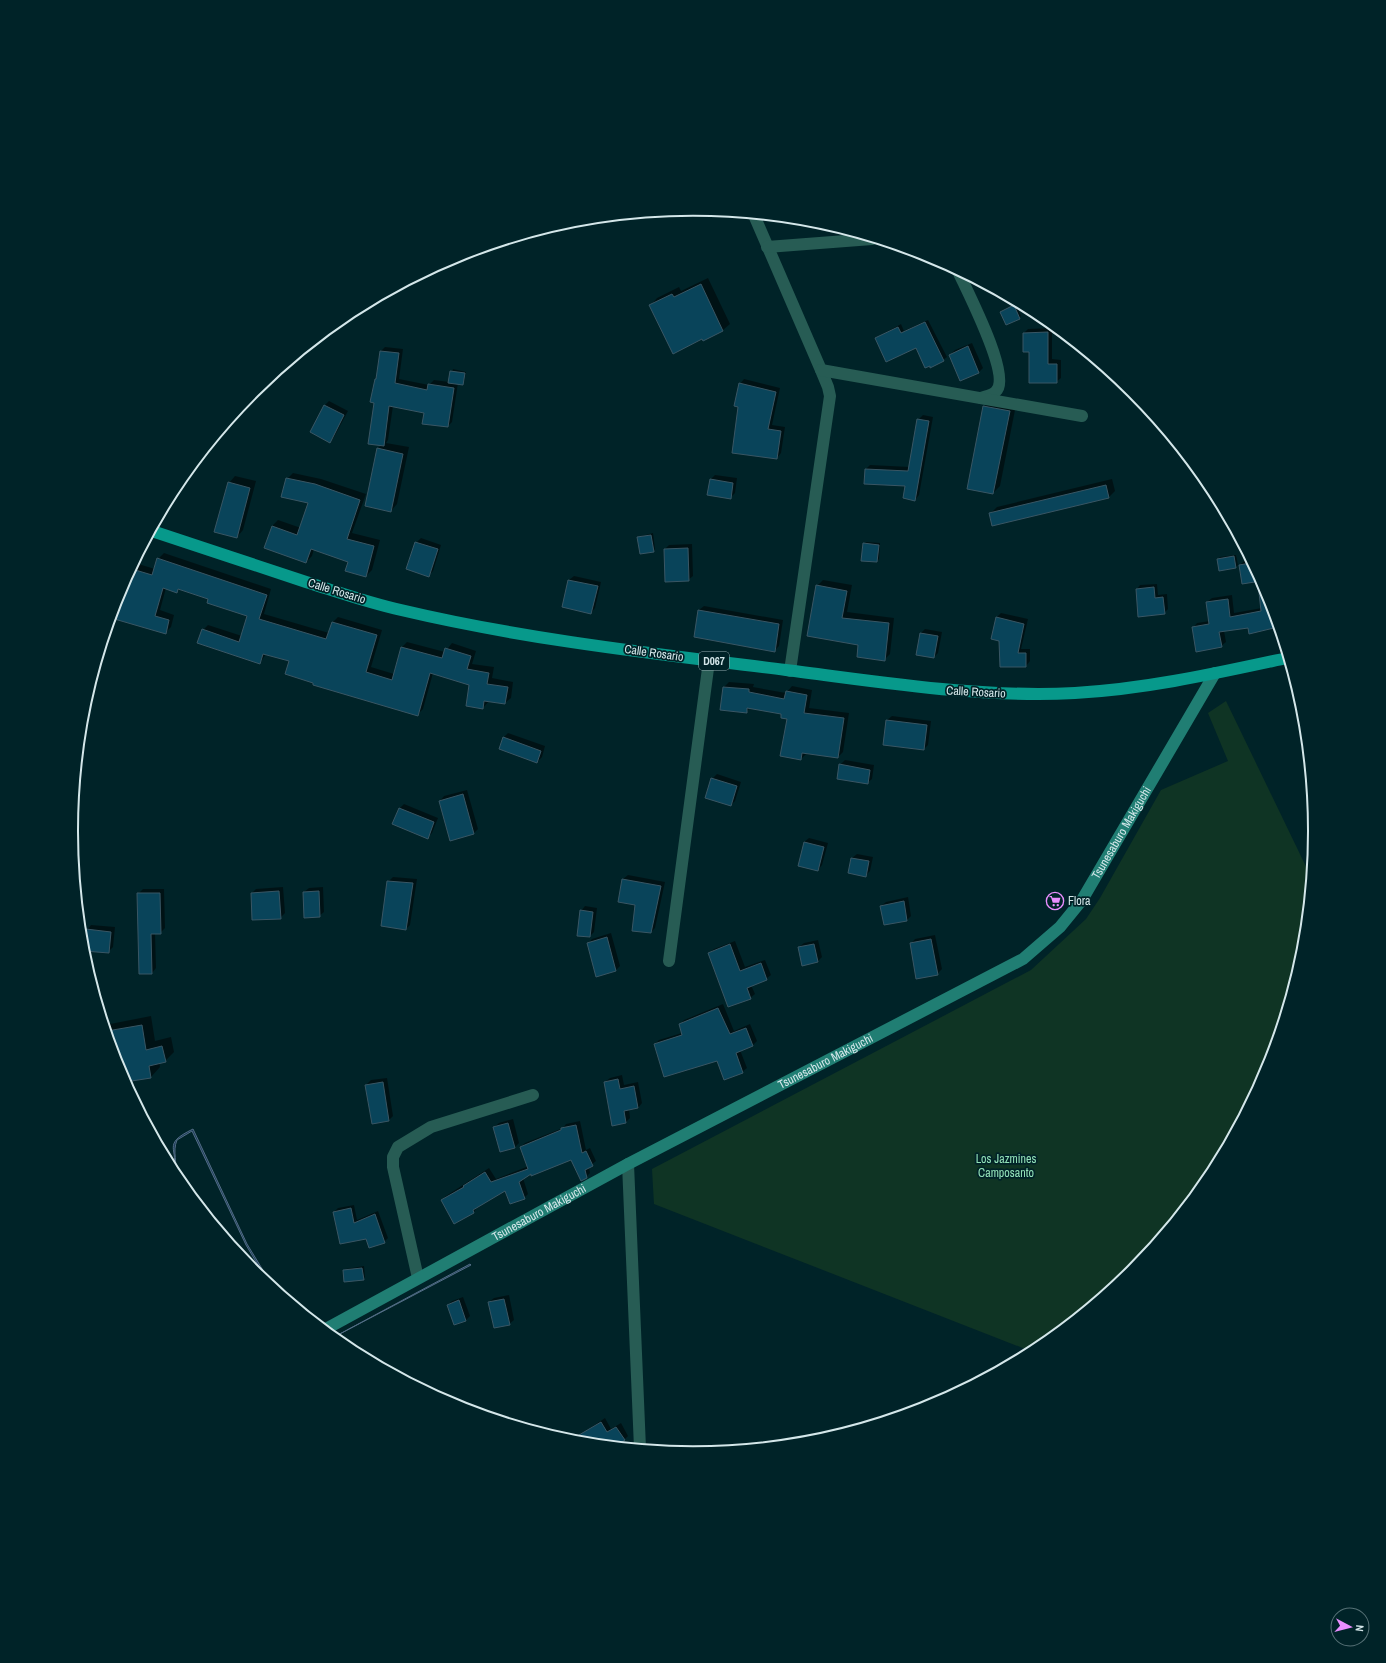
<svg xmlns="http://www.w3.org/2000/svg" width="1386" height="1663" viewBox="0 0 1386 1663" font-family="'Archivo Narrow',sans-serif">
	<rect width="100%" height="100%" fill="#002328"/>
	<!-- green -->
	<path fill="#0f3424" d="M1226,701L1311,877L1303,953L1268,1070L1210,1177L1133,1271L1033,1352L654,1204L652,1169L1031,970L1086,919L1100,898L1161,790L1228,761L1208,713Z"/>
	<!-- water -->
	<g fill="#1b3959" stroke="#526d84">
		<path d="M193,1129L247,1244L275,1290L270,1285L246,1245L192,1131L177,1140C172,1152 178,1163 175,1175L173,1172C180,1148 160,1145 193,1129Z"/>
		<path d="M470,1264L471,1265L334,1337Z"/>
	</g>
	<!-- shadow -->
	<g fill="#0007">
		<path d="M708,278L730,324L723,330L703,340L651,305L657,298L679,287L681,291Z"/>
		<path d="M1016,304L1021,316L1019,318L1001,312Z"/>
		<path d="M928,320L947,357L943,360L916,347L876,338L901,324L904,331Z"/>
		<path d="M1052,328V359L1061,360V378L1056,382L1030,351L1024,333L1028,329Z"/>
		<path d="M972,343L983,368L979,372L961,379L950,355L955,350Z"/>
		<path d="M385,347L403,349L399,379L429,385L434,380L449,382L453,369L466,372L464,382L462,384L458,383L452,422L448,426L425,412L393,406L388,440L386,443L409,447L397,504L391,511L377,449L382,445L375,402L376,379L377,377L381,351Z"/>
		<path d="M744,379L780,388L772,425L785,427L781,453L777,458L739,406L740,384Z"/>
		<path d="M991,400L1016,405L1000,486L993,493L984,407Z"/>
		<path d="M329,401L348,411L334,437L330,442L311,432L325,405Z"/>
		<path d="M923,415L933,417L919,495L915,500L907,485L866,469L870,465L910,467L918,420Z"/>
		<path d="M293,473L321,479L366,494L352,533L380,540L372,570L366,576L349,561L314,549L312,556L306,562L272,526L278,520L301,528L309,503L287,479Z"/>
		<path d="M715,475L737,478L735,493L730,498L711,479Z"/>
		<path d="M235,476L256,481L243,530L237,537L229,483Z"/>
		<path d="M1112,479L1115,491L1108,498L990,514L997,507Z"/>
		<path d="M653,533L655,549L653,551L638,537Z"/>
		<path d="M421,538L441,545L433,571L428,576L416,543Z"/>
		<path d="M866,542L880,543L879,559L877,561L864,544Z"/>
		<path d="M692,544L693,576L688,580L665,549L669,545Z"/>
		<path d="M164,553L271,589L264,614L329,633L333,622L338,617L382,630L371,667L394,674L402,647L407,642L445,652L452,643L476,651L472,664L494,667L492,678L513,682L511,698L505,703L489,701L483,708L470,684L433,673L423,709L417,715L315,682L290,660L266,654L260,663L203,630L208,625L242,636L249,616L209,598L180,589L177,591L166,588L160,610L174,615L171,627L165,633L111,617L118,593L135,563L155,569L158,559Z"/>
		<path d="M1236,555L1238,565L1236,567L1218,559L1220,557Z"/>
		<path d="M1250,560L1268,594L1278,626L1249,627L1224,631L1226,642L1221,646L1193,628L1197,623L1210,621L1207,602L1212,598L1232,595L1234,613L1262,608L1258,580L1240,565L1244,561Z"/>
		<path d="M574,576L601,582L595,608L591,613L569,580Z"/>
		<path d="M823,580L852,585L847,612L894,618L890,654L884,660L859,644L817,586Z"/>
		<path d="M1157,584L1158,595L1167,594L1168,609L1164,613L1137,589L1140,585Z"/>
		<path d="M704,606L783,620L779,646L774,651L695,636L699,610Z"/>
		<path d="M1001,613L1028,619L1021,649H1030V661L1026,666L1000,641L997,617Z"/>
		<path d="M925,629L942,632L938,653L934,657L921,633Z"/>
		<path d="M729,682L754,684L753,687L786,693L792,686L812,690L809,708L849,713L843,752L838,757L806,754L801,759L788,718L783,713L751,707L746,712L724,687Z"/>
		<path d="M892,716L931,721L928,745L924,749L887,720Z"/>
		<path d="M508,733L545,746L542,757L537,762L504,737Z"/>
		<path d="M845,760L874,765L872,779L867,783L840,765Z"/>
		<path d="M717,774L741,782L735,801L731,805L712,779Z"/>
		<path d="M467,790L478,829L473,834L440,801L444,796Z"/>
		<path d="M404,804L438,818L432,833L428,837L400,808Z"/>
		<path d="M809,838L828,843L822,865L818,870L804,842Z"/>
		<path d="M857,854L873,857L870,871L866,875L849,873L852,858Z"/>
		<path d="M628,875L665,882L655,928L651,932L636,904L619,901L623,879Z"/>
		<path d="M393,877L417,879L410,925L406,929L388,882Z"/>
		<path d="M283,887L285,913L280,918L252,893L256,889Z"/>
		<path d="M323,887L324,912L319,916L304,892L309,888Z"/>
		<path d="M143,889H164L165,928L160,933H155L156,968L152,973H140L138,894Z"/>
		<path d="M908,897L911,916L907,920L881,906L886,902Z"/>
		<path d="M585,906L597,908L594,932L590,936L581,911Z"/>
		<path d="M91,925L115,927L113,947L108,952L87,930Z"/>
		<path d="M611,933L620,966L616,970L597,976L588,944L592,939Z"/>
		<path d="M935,935L942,969L937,974L911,944L915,939Z"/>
		<path d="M818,940L822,957L818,961L799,947L804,943Z"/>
		<path d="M735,941L745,967L765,960L771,975L766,979L751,985L755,994L750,998L709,953L714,949Z"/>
		<path d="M723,1004L734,1031L750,1024L757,1041L753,1045L740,1050L747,1068L742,1072L717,1060L655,1044L659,1040L682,1033L680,1025L684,1020Z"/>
		<path d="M151,1016L155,1041L171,1037L174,1052L165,1061L159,1062L160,1067L151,1077L125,1081L118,1069L105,1025Z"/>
		<path d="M622,1075L624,1085L638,1082L642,1103L638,1108L629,1109L630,1118L626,1122L613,1125L605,1082L610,1078Z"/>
		<path d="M387,1078L393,1116L389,1120L366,1085L371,1080Z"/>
		<path d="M513,1119L519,1143L515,1147L494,1127L499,1123Z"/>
		<path d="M580,1121L586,1150L590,1148L596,1161L589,1167L590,1173L586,1177L572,1158L531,1173L523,1178L528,1194L524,1198L505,1189L477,1206L474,1212L454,1223L442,1200L446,1196L489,1168L496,1179L529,1166L521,1147L525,1143L563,1128L566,1124Z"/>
		<path d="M354,1205L357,1220L378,1211L388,1238L384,1242L367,1238L334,1212L338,1208Z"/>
		<path d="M364,1266L365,1277L363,1279L344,1270L346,1269Z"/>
		<path d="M509,1295L514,1320L509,1324L489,1302L494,1298Z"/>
		<path d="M463,1297L470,1316L466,1320L455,1324L448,1305L452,1301Z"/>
		<path d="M605,1418L611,1429L621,1423L628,1436L624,1440L580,1435Z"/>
	</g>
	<!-- building -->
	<g fill="#09445a" stroke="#395664">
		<path d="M701,284L723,331L703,341L702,339L673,354L649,305L672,294L674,297Z"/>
		<path d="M1014,305L1020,319L1006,325L1000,312Z"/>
		<path d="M925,322L944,361L930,368V366L925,368L916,348L886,362L875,338L898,327L901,333Z"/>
		<path d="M1048,332V364H1057V383H1029V352H1023V333Z"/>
		<path d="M968,346L979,373L960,381L949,355Z"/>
		<path d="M380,351L399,353L395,383L427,390L428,384L454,388L448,427L422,424L424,413L389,406L384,446L368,444L374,403L370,402L375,379H376Z"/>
		<path d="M450,371L465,373L463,385L448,383Z"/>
		<path d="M739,383L776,392L768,429L781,431L777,459L732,453L738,407L734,406Z"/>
		<path d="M324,405L344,415L330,443L310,432Z"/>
		<path d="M983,406L1010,411L993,494L967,489Z"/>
		<path d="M917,419L929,421L915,501L903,498L905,486L864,484L865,469L908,471Z"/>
		<path d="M377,448L403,454L391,512L365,506Z"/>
		<path d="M286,478L315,484L360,500L347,539L374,546L366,577L345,571L348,562L311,549L306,563L264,548L272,526L297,535L308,503L281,497Z"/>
		<path d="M710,479L733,483L731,499L707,495Z"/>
		<path d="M228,482L250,488L237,538L214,532Z"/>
		<path d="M1106,485L1109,498L992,526L989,513Z"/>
		<path d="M651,535L654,552L640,554L637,537Z"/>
		<path d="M415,542L438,549L429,577L406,569Z"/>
		<path d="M863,543L879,545L877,562L861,561Z"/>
		<path d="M688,548L689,581L665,582L664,549Z"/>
		<path d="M1234,556L1236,568L1219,571L1217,559Z"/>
		<path d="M157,558L267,595L259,619L326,639L332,622L377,635L366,672L392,680L401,647L442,658L445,648L471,656L467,669L489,673L487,684L508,687L505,704L484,701L483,709L466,706L469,685L430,673L418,716L313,685V683L285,674L289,661L263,654L260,664L197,643L202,629L239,642L247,616L207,603L208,599L178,589L177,593L163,588L155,616L169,620L166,634L111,618L118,593L132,569L152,575Z"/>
		<path d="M1251,563L1261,581L1242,584L1239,565Z"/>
		<path d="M568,580L598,586L591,614L562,607Z"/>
		<path d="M1258,583H1262L1268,594L1278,627L1249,634L1248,628L1219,632L1222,647L1196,652L1192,627L1209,624L1206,602L1228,599L1230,617L1261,611Z"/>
		<path d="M816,585L847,591L842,618L889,623L885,661L857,657L858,645L807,636Z"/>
		<path d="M1154,587L1155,598L1163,597L1165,614L1138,617L1136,589Z"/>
		<path d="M698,610L779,624L775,652L694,637Z"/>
		<path d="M996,617L1024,624L1018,653H1026V667H1000L999,641L991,639Z"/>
		<path d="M920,633L938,636L934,658L916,655Z"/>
		<path d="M723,687L749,689V692L784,699L786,691L807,695L804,713L844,718L838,758L802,753L801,760L780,756L787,719L781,718V714L747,708V713L720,710Z"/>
		<path d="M886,720L927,725L924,750L883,745Z"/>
		<path d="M503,737L541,751L537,763L499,749Z"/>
		<path d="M839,764L870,770L868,784L837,779Z"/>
		<path d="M711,778L737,786L731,806L705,798Z"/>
		<path d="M463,794L474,834L450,841L439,801Z"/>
		<path d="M399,808L434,822L428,839L392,824Z"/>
		<path d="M804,842L824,847L818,871L798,866Z"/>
		<path d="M851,858L869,861L866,877L848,873Z"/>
		<path d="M622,879L661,886L651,933L632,931L635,905L618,902Z"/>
		<path d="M387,881L413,883L406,930L381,926Z"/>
		<path d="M279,891L281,919L252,920L251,893Z"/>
		<path d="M319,891L320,917L304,918L303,892Z"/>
		<path d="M137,893H160L161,934H151L152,974H139Z"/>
		<path d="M904,901L907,921L884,925L880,906Z"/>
		<path d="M580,910L593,912L590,937L577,936Z"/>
		<path d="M86,929L111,932L109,953L84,951Z"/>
		<path d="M607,937L616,971L596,977L587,943Z"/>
		<path d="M931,939L938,975L916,979L910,943Z"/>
		<path d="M730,944L740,971L761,963L767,980L747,988L751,999L728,1007L708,953Z"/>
		<path d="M814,944L818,962L802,966L798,947Z"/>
		<path d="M718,1008L730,1034L746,1028L753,1046L736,1053L743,1073L724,1080L717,1061L664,1077L654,1044L682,1035L679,1024Z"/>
		<path d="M142,1025L146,1050L162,1046L166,1062L149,1066L151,1078L125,1082L118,1069L107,1031Z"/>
		<path d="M618,1079L620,1089L634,1086L638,1108L624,1111L626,1123L612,1126L604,1082Z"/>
		<path d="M383,1082L389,1121L372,1124L365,1085Z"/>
		<path d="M508,1123L515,1148L500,1152L493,1127Z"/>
		<path d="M576,1125L582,1153L586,1151L593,1166L585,1170L587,1178L581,1181L571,1160L531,1176V1174L519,1182L525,1199L510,1204L505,1191L473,1210L474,1213L454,1224L441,1200L464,1187L463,1186L485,1172L491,1182L528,1169L520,1147L561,1130V1128Z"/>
		<path d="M351,1208L354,1223L375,1214L385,1243L369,1248L366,1239L340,1244L333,1212Z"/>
		<path d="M362,1268L364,1280L344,1282L343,1270Z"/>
		<path d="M504,1299L510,1325L494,1328L488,1302Z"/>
		<path d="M459,1300L466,1321L454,1325L447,1305Z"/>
		<path d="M601,1422L607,1432L616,1427L625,1440L616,1446L584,1443L579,1435Z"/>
	</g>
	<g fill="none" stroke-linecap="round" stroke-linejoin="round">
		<!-- street -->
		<g stroke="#275c54" stroke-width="12">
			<path d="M754,215L821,370L828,387L830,396L790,671"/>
			<path d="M767,247L872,239"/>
			<path d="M958,271C967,291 1010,373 997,390C994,395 987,396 981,398"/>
			<path d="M821,370L1082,416"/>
			<path d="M669,961L709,661"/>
			<path d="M628,1164L640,1448"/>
			<path d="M418,1278L393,1167V1157L398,1147L431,1127L533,1095"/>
		</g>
		<!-- secondary -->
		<path stroke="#207e73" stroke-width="12" id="s1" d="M324,1330L628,1164L1023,959L1060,927L1082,900L1215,673"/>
		<!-- primary -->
		<path stroke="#07998b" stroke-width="12" d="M152,531C203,548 255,565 306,582C338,592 369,603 401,610C528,640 657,654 786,670C882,682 978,698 1075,693C1147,689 1217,673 1287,658"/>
	</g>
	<!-- icons -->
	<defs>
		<symbol id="supermarket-ring" viewBox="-11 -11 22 22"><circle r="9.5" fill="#002328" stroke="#e98efe" stroke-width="1.5"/><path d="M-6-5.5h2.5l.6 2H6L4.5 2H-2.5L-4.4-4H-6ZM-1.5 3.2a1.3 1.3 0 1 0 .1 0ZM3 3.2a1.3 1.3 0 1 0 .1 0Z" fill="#e98efe"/></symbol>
	</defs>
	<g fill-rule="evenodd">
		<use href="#supermarket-ring" x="1045" y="891" width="20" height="20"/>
	</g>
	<g text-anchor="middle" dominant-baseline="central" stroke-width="3.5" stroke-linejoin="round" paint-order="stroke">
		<!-- shield labels -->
		<rect fill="#002328" stroke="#94acb0" stroke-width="1" x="699" y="652" width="30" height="18" rx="3"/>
		<g font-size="11" font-weight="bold" fill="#d4e7ea">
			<text x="714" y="661">D067</text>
		</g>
		<!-- street labels -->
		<g font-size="12" fill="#d4e7ea" stroke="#002328">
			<text transform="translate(337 591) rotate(17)">Calle Rosario</text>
			<text transform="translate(654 653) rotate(8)">Calle Rosario</text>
			<text transform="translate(976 692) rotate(3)">Calle Rosario</text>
			<text stroke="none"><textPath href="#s1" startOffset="953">Tsunesaburo Makiguchi</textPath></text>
			<text stroke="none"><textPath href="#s1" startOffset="569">Tsunesaburo Makiguchi</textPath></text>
			<text stroke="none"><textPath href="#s1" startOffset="245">Tsunesaburo Makiguchi</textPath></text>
		</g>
		<!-- poi labels -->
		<g font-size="12" fill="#d4e7ea" stroke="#002328" text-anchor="start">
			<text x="1068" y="901">Flora</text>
		</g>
		<!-- park labels -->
		<g font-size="12" fill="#92e1b8" stroke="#002328">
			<text x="1006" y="1159">Los Jazmines<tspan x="1006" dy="14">Camposanto</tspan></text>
		</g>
	</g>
	<!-- crop -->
	<path d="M0 0H1386V1663H0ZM78 831a615 615 0 1 1 1230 0a615 615 0 1 1-1230 0Z" fill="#002328" fill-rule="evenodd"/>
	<path fill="none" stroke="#d4e7ea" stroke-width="2" d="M78 831a615 615 0 1 1 1230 0a615 615 0 1 1-1230 0Z"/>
	<!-- north arrow -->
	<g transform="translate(1350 1627) rotate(97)"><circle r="19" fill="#002328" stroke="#557176"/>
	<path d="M0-3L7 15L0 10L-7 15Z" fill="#e98efe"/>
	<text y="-6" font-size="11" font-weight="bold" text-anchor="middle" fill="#d4e7ea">N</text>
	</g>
</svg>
